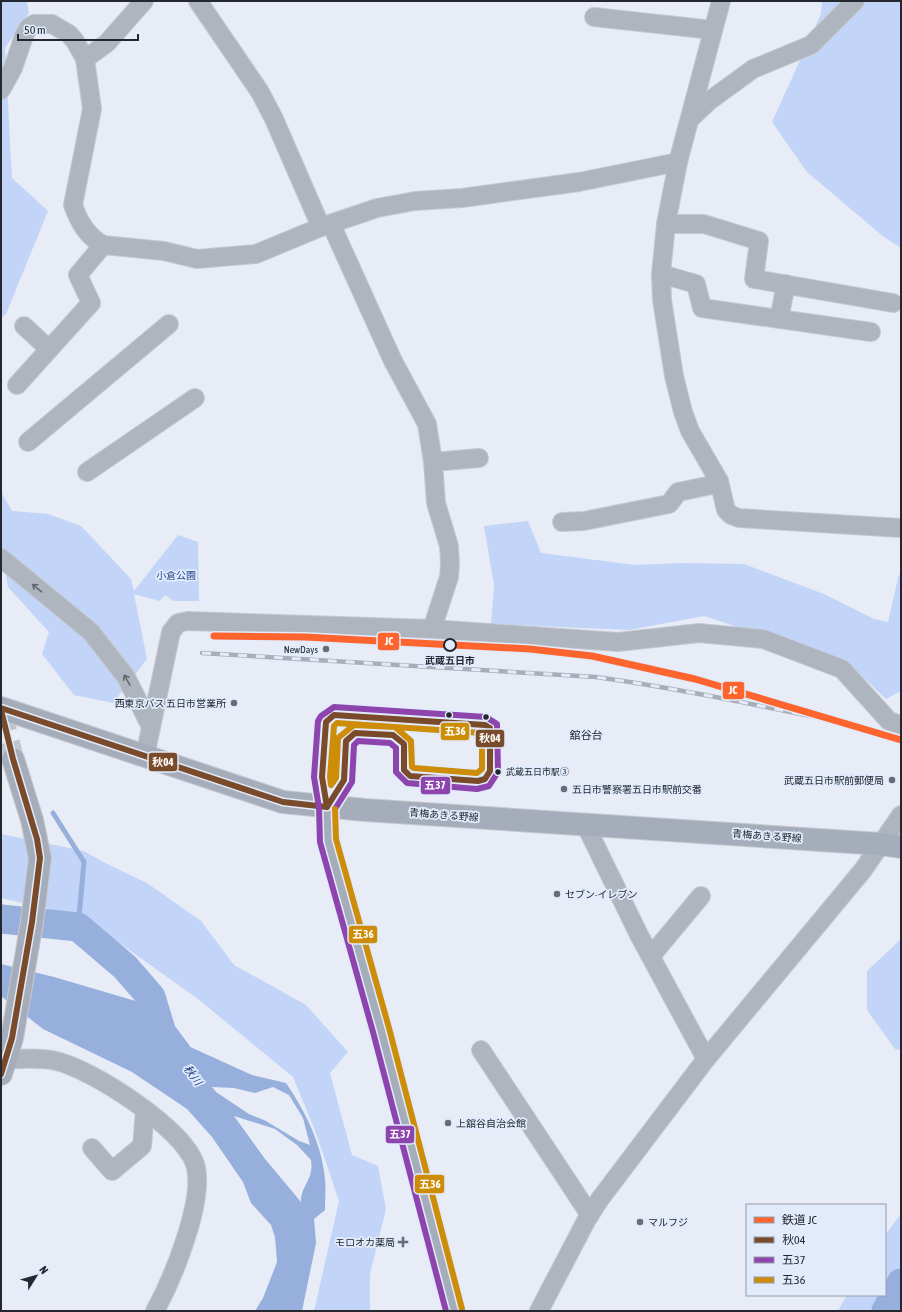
<svg xmlns="http://www.w3.org/2000/svg" width="902" height="1312" viewBox="0 0 902 1312" font-family="'Asap Condensed','Noto Sans JP',sans-serif">
	<rect width="100%" height="100%" fill="#e7ecf6"/>
	<!-- green -->
	<g fill="#c2d4f7">
		<path d="M1,1H27L29,13L5,48L12,178L48,211L6,314L1,318Z"/>
		<path d="M822,1H901V248L884,237L807,172L772,122L821,14Z"/>
		<path d="M1,492L12,511L48,514L81,526L131,579L134,591L178,535L198,542L199,601H174L165,595L160,601L134,594L147,659L113,703L74,695L42,654L49,632L8,587L1,547Z"/>
		<path d="M528,521L541,553L635,565L682,563L744,564L824,594L874,619L888,622L899,574L901,577V691L886,699L848,663L704,616L629,630L491,624L494,585L484,526Z"/>
		<path d="M1,834L84,851L105,863L147,883L201,921L234,965L306,1005L348,1052L330,1073L352,1155L378,1166L386,1209L370,1274V1311H314L339,1201L316,1133L293,1077L198,999L83,917L1,898Z"/>
		<path d="M901,939V1050L895,1049L867,1010V971Z"/>
		<path d="M901,1214V1311H838L847,1295H885V1235Z"/>
	</g>
	<!-- water -->
	<path fill="#96afdc" fill-rule="evenodd" d="M1,964L54,977L139,1002L164,1024L177,1041L252,1075L286,1083C305,1111 322,1144 325,1179C326,1189 325,1200 325,1210L314,1219L316,1243L302,1311H255L263,1298L277,1262L275,1237L271,1225L251,1203L243,1182L212,1137L187,1109L132,1072L43,1029L1,996ZM212,1087L234,1088L255,1093L273,1087L289,1095L303,1118L310,1145L299,1141L266,1121L249,1114L216,1092ZM234,1116L275,1129L297,1145L311,1160C314,1181 301,1184 301,1202L265,1159Z"/>
	<g fill="none" stroke-linecap="round" stroke-linejoin="round">
		<!-- stream -->
		<path stroke="#96afdc" stroke-width="5" d="M53,813L84,862L78,927"/>
		<!-- river -->
		<g stroke="#96afdc" stroke-width="29">
			<path d="M1,919L78,927L125,967L151,997L162,1033L177,1053"/>
			<path d="M886,1311L901,1283"/>
		</g>
		<!-- primary-tunnel -->
		<path stroke="#c0c5ce" stroke-width="22" stroke-dasharray="22 11" stroke-linecap="butt" d="M1,710L13,759"/>
		<defs>
			<g id="minor">
				<path d="M198,1L260,92L274,119L321,227"/>
				<path d="M721,1L678,162L666,224L661,274L662,300L674,376L683,412L690,431L719,481L726,510L731,515L739,518L901,528"/>
				<path d="M594,17L713,30"/>
				<path d="M85,59L107,43L144,1"/>
				<path d="M1,90L13,68L24,36L28,28L34,24H52L69,34L75,41L85,59L92,109L73,205C79,222 87,236 103,245L164,251L197,259L256,254L321,227L377,208L415,201L462,198L579,182L678,162"/>
				<path d="M691,118L709,101L753,69L811,45L855,1"/>
				<path d="M331,224L393,361L427,424L433,462L436,503L449,546L450,564L449,577L432,629"/>
				<path d="M666,224H704L759,241L754,279L893,303"/>
				<path d="M661,274L696,284L702,308L871,332"/>
				<path d="M779,319L786,284"/>
				<path d="M24,326L49,349"/>
				<path d="M17,385L91,303L78,275L103,245"/>
				<path d="M28,442L169,324"/>
				<path d="M433,462L479,458"/>
				<path d="M87,472L195,398"/>
				<path d="M562,522L584,521L669,504L678,492L712,485L719,481"/>
				<path d="M1,558L91,632L126,677L151,727"/>
				<path d="M145,756L171,632L178,623L188,621L432,629L618,642L699,633L763,639L842,669L889,721L901,725"/>
				<path d="M585,824L639,935L706,1059"/>
				<path d="M651,956L701,896"/>
				<path d="M481,1050L590,1215"/>
				<path d="M1,1060C19,1059 38,1057 56,1061C92,1069 183,1128 195,1164C206,1199 172,1280 155,1311"/>
				<path d="M92,1148L112,1171L142,1146L145,1110"/>
				<path d="M539,1311L586,1221L600,1199L706,1059L863,870L901,815"/>
			</g>
			<g id="primary">
				<path d="M1,708L283,802L365,810L881,844L901,847"/>
				<path d="M327,807L328,840L381,1030L454,1311"/>
				<path d="M1,1074L12,1038L32,922L40,858L32,820L13,759"/>
			</g>
		</defs>
		<!-- minor casing -->
		<use href="#minor" stroke="#c6c9d0" stroke-width="20"/>
		<!-- primary casing -->
		<use href="#primary" stroke="#c6c9d0" stroke-width="24"/>
		<!-- minor -->
		<use href="#minor" stroke="#afb5bf" stroke-width="18"/>
		<!-- primary -->
		<use href="#primary" stroke="#a6adba" stroke-width="22"/>
		<defs>
			<path id="rail" d="M202,653L596,677C682,689 767,707 852,725"/>
		</defs>
		<!-- rail casing -->
		<use href="#rail" stroke="#a9adb6" stroke-width="4.5"/>
		<!-- rail -->
		<use href="#rail" stroke="#e1ebfc" stroke-width="3" stroke-dasharray="9" stroke-linecap="butt"/>
		<defs>
			<g id="bus-1">
				<path d="M1,708L283,802L327,807"/>
				<path d="M1,710L13,759L37,839L40,858L32,922L12,1038L1,1074"/>
				<path d="M334,715L485,725L490,728V771L485,779L478,781L410,776L404,770V744L393,735L355,733L346,741L344,780L327,807L322,777L326,722Z"/>
			</g>
			<path id="bus-2" d="M335,809L352,782L354,745L358,741L390,743L396,748V772L407,783L477,789L489,786L498,772L497,724L486,717L334,707L321,716L318,721L314,777L319,808L320,842L373,1032L446,1311"/>
			<g id="bus-3">
				<path d="M337,723L482,733V769L477,773L414,768L412,767L411,741L395,727L354,725L338,738L336,778L331,785L330,777L334,726Z"/>
				<path d="M335,809L336,839L389,1028L462,1309"/>
			</g>
		</defs>
		<!-- bus-1 casing -->
		<use href="#bus-1" stroke="#e1ebfc" stroke-width="9"/>
		<!-- bus-2 casing -->
		<use href="#bus-2" stroke="#e1ebfc" stroke-width="9"/>
		<!-- bus-3 casing -->
		<use href="#bus-3" stroke="#e1ebfc" stroke-width="9"/>
		<!-- bus-1 -->
		<use href="#bus-1" stroke="#7a4b2a" stroke-width="6"/>
		<!-- bus-2 -->
		<use href="#bus-2" stroke="#8e44ad" stroke-width="6"/>
		<!-- bus-3 -->
		<use href="#bus-3" stroke="#cd8d09" stroke-width="6"/>
		<defs>
			<path id="rail-1" d="M214,636L305,637L530,649L592,656L695,679L901,740"/>
		</defs>
		<!-- rail-1 casing -->
		<use href="#rail-1" stroke="#e1ebfc" stroke-width="10"/>
		<!-- rail-1 -->
		<use href="#rail-1" stroke="#fe642e" stroke-width="7"/>
	</g>
	<!-- one-way arrows -->
	<defs><path id="oneway-shaft" d="M-6 0H5M1.5-3L5.5 0L1.5 3" fill="none" stroke-width="1.6" stroke-linecap="round" stroke-linejoin="round"/></defs>
	<g stroke="#63676f">
		<use href="#oneway-shaft" transform="translate(37 588) rotate(-140)"/>
		<use href="#oneway-shaft" transform="translate(127 680) rotate(-120)"/>
	</g>
	<!-- markers -->
	<circle fill="#e1ebfc" stroke="#24272e" stroke-width="2" cx="450" cy="645" r="6"/>
	<g fill="#686c74" stroke="#e1ebfc" stroke-width="1.5">
		<circle cx="326" cy="649" r="4"/>
		<circle cx="234" cy="703" r="4"/>
		<circle cx="892" cy="780" r="4"/>
		<circle cx="564" cy="789" r="4"/>
		<circle cx="557" cy="894" r="4"/>
		<circle cx="448" cy="1123" r="4"/>
		<circle cx="640" cy="1222" r="4"/>
		<path d="M401 1236h4v4h4v4h-4v4h-4v-4h-4v-4h4z"/>
	</g>
	<g fill="#24272e" stroke="#e1ebfc" stroke-width="1.5">
		<circle cx="449" cy="715" r="3.5"/>
		<circle cx="486" cy="717" r="3.5"/>
		<circle cx="498" cy="772" r="3.5"/>
	</g>
	<g text-anchor="middle" dominant-baseline="central" stroke-width="3.5" stroke-linejoin="round" paint-order="stroke">
		<!-- bus labels -->
		<g font-size="9" fill="#24272e" stroke="#e1ebfc" text-anchor="start">
			<text x="506" y="772">武蔵五日市駅③</text>
		</g>
		<!-- park labels -->
		<g font-size="10" fill="#21458e" stroke="#e1ebfc">
			<text x="176" y="575">小倉公園</text>
		</g>
		<!-- poi labels -->
		<g font-size="10" fill="#24272e" stroke="#e1ebfc" text-anchor="end">
			<text x="318" y="649">NewDays</text>
			<text x="226" y="703">西東京バス 五日市営業所</text>
			<text x="884" y="780">武蔵五日市駅前郵便局</text>
			<text x="572" y="789" text-anchor="start">五日市警察署五日市駅前交番</text>
			<text x="565" y="894" text-anchor="start">セブン-イレブン</text>
			<text x="456" y="1123" text-anchor="start">上舘谷自治会館</text>
			<text x="648" y="1222" text-anchor="start">マルフジ</text>
			<text x="395" y="1242">モロオカ薬局</text>
		</g>
		<!-- stop labels -->
		<g font-size="10" font-weight="bold" fill="#24272e" stroke="#e1ebfc">
			<text x="450" y="660">武蔵五日市</text>
		</g>
		<!-- street labels -->
		<g font-size="10" fill="#24272e" stroke="#e1ebfc">
			<text transform="translate(444 815) rotate(4)">青梅あきる野線</text>
			<text transform="translate(767 836) rotate(4)">青梅あきる野線</text>
		</g>
		<!-- neighbourhood labels -->
		<g font-size="11" fill="#24272e" stroke="#e1ebfc">
			<text x="586" y="735">舘谷台</text>
		</g>
		<!-- water labels -->
		<g font-size="11" font-style="italic" fill="#12357d" stroke="#e1ebfc">
			<text transform="translate(193 1075) rotate(53)">秋川</text>
		</g>
	</g>
	<g stroke="#e1ebfc" stroke-width="1.5">
		<rect x="377" y="632" width="23" height="19" rx="4" fill="#fe642e"/>
		<rect x="722" y="681" width="23" height="19" rx="4" fill="#fe642e"/>
		<rect x="440" y="722" width="30" height="19" rx="4" fill="#cd8d09"/>
		<rect x="475" y="729" width="30" height="19" rx="4" fill="#7a4b2a"/>
		<rect x="148" y="752" width="30" height="20" rx="4" fill="#7a4b2a"/>
		<rect x="420" y="776" width="31" height="19" rx="4" fill="#8e44ad"/>
		<rect x="348" y="925" width="30" height="19" rx="4" fill="#cd8d09"/>
		<rect x="385" y="1125" width="30" height="19" rx="4" fill="#8e44ad"/>
		<rect x="414" y="1174" width="31" height="20" rx="4" fill="#cd8d09"/>
	</g>
	<g font-size="11" text-anchor="middle" font-weight="bold" fill="#fff">
		<text x="389" y="645">JC</text>
		<text x="733" y="694">JC</text>
		<text x="455" y="735">五36</text>
		<text x="490" y="742">秋04</text>
		<text x="163" y="766">秋04</text>
		<text x="435" y="789">五37</text>
		<text x="363" y="938">五36</text>
		<text x="400" y="1138">五37</text>
		<text x="430" y="1188">五36</text>
	</g>
	<!-- border -->
	<rect width="902" height="1312" fill="none" stroke="#24272e" stroke-width="4"/>
	<!-- legend -->
	<rect x="746" y="1204" width="140" height="92" fill="#e1ebfc" stroke="#959daa"/>
	<rect x="754" y="1217" width="20" height="6" fill="#fe642e" stroke="#959daa"/>
	<text x="782" y="1224" font-size="12" fill="#24272e">鉄道 JC</text>
	<rect x="754" y="1237" width="20" height="6" fill="#7a4b2a" stroke="#959daa"/>
	<text x="782" y="1244" font-size="12" fill="#24272e">秋04</text>
	<rect x="754" y="1257" width="20" height="6" fill="#8e44ad" stroke="#959daa"/>
	<text x="782" y="1264" font-size="12" fill="#24272e">五37</text>
	<rect x="754" y="1277" width="20" height="6" fill="#cd8d09" stroke="#959daa"/>
	<text x="782" y="1284" font-size="12" fill="#24272e">五36</text>
	<!-- north arrow -->
	<g transform="translate(36 1276) rotate(53)" stroke="#e1ebfc" stroke-width="3" paint-order="stroke">
	<path d="M0-3L7 15L0 10L-7 15Z" fill="#24272e"/>
	<text y="-6" font-size="11" font-weight="bold" text-anchor="middle" fill="#24272e">N</text>
	</g>
	<!-- scale -->
	<path d="M18 34v6h120v-6" fill="none" stroke="#24272e" stroke-width="2"/>
	<text x="24" y="34" font-size="12" fill="#24272e" stroke="#e1ebfc" stroke-width="3" paint-order="stroke">50 m</text>
</svg>
